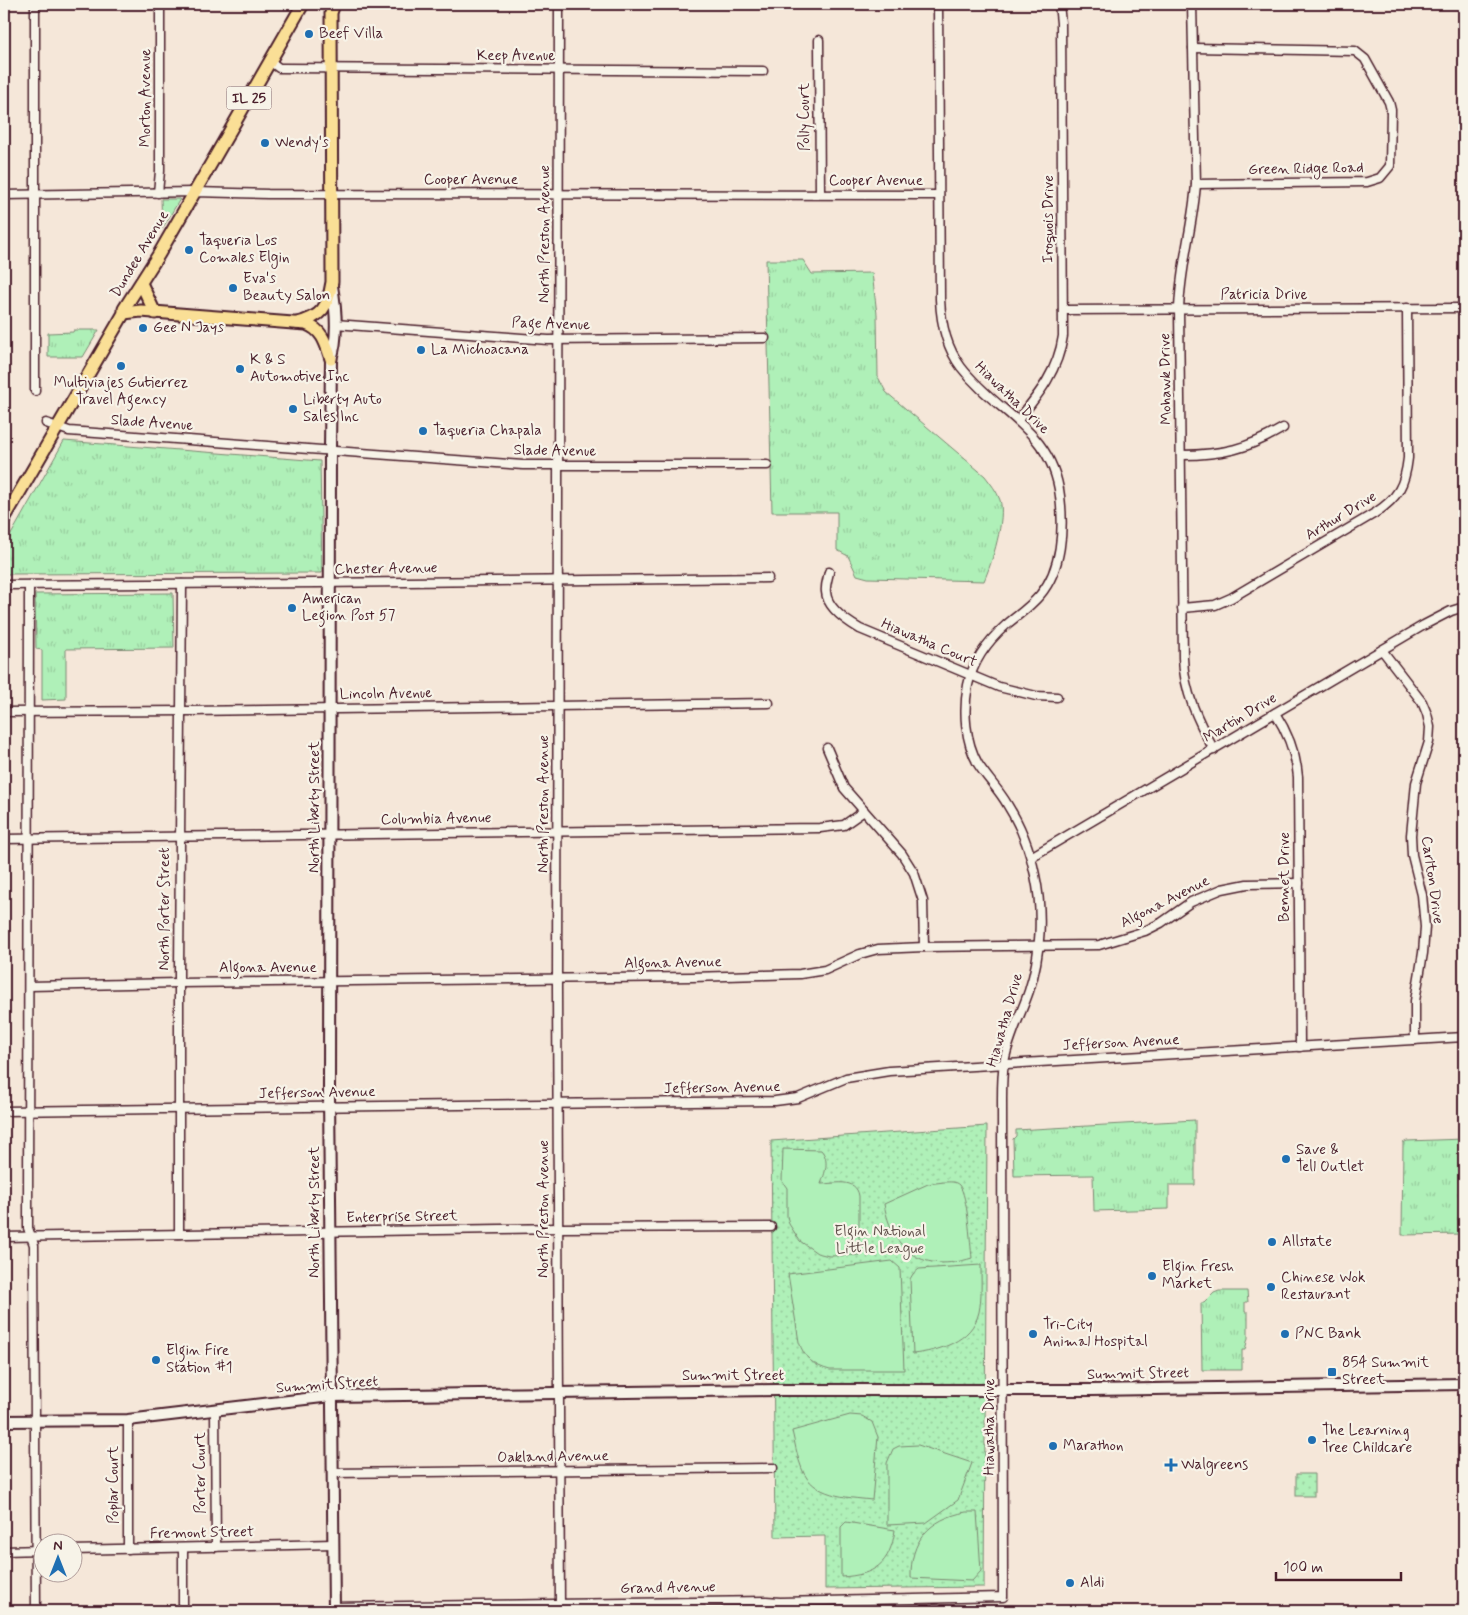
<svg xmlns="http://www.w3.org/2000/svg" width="1468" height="1615" viewBox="0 0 1468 1615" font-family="Mynerve,sans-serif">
	<defs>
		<pattern id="grass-tufts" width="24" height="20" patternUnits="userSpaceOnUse" patternTransform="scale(1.25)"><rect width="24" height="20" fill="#aff0b8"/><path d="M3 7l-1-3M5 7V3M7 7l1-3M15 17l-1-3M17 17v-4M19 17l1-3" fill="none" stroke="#98cd9e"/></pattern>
		<pattern id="park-dots" width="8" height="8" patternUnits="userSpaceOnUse" patternTransform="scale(1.25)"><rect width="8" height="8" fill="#aff0b8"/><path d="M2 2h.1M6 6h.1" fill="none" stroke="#98cd9e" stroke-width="1.8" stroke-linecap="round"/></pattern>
	</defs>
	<rect width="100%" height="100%" fill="#f5e7d9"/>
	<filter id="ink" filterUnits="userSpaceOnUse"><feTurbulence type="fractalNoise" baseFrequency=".02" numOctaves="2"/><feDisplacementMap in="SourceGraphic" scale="10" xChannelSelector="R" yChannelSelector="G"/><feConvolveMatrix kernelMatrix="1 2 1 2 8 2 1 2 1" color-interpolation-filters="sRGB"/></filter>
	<g filter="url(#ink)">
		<!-- grass -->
		<g fill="url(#grass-tufts)" stroke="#7c8872">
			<path d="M161,199H180L162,229Z"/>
			<path d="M766,260H803L812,274L872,273L877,314L878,377L886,392L985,476C991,484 997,491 1000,500C1006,518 992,563 984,581L868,578L857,575L848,556L837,550V512H772Z"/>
			<path d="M74,330H99L83,357H48V333L73,332Z"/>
			<path d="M64,441L320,461L322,573L4,574V547Z"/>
			<path d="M173,593L174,648L66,649V699L42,700V650L36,649L35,594Z"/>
			<path d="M1195,1120V1185H1169V1209L1094,1211L1093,1175L1014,1176L1013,1139L1016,1136V1130Z"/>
			<path d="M1464,1139V1234L1402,1235L1403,1143L1407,1141Z"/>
			<path d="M1219,1291H1247L1248,1302H1245V1312H1248V1338L1245,1350H1242V1370H1202L1201,1303H1204L1214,1293Z"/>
		</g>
		<!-- park -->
		<g fill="url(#park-dots)" stroke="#7c8872">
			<path d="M987,1126L984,1587L825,1589V1536L775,1537L771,1141Z"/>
			<rect x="1296" y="1474" width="18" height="22"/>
			<path d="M988,1606L1012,1607V1611H788L796,1609Z"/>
		</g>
		<!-- garden -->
		<g fill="#aff0b8" stroke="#7c8872">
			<path d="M783,1149L821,1150C830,1160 825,1173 821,1184C834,1184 856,1177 859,1196V1255L829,1256L817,1253L800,1241L789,1224L787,1216V1188L782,1181Z"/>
			<path d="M944,1182C950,1182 955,1181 959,1185C968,1196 970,1242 972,1258C924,1273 893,1253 884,1204L928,1184Z"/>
			<path d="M892,1261L900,1268L904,1370H830C814,1366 804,1358 799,1342L788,1274Z"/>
			<path d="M981,1265C981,1281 982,1297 979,1312C972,1342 938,1351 913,1354L910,1279L913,1274L919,1269Z"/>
			<path d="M850,1415L862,1416L872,1422L878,1437L872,1500C846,1497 813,1497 802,1469C797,1457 795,1443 792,1431Z"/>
			<path d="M918,1445L972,1463L958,1500L926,1523L887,1525V1463L893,1449L899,1446Z"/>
			<path d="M966,1512H977L981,1571L972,1581L911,1578C910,1541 929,1519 966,1512Z"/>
			<path d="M846,1522L895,1530C890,1564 875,1575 841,1577V1527Z"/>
		</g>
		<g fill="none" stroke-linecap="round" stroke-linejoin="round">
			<defs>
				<g id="minor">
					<path d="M559,4L557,989L560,1611"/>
					<path d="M1192,4L1196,184C1193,226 1180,267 1179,310L1183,658C1184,692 1198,721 1214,750"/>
					<path d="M819,40L820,194"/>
					<path d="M1193,48L1355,51L1365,59L1389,102L1391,110L1390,166L1380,178L1367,182L1196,184"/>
					<path d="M271,62L279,68H282L763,71"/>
					<path d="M158,193L160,171V4"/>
					<path d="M4,195L195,192L268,194L939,195"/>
					<path d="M1063,310L1464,308"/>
					<path d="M335,324L548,340L765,338"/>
					<path d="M35,391V4"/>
					<path d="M1018,420C1039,394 1058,371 1063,336L1061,23L1059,4"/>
					<path d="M46,423L69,431L523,465H767"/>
					<path d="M1181,455C1223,455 1247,449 1283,428"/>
					<path d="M829,572C828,578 825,585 826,592C827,608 848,622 860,629L999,687L1036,696L1057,697"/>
					<path d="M4,585L318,583L768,578"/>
					<path d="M29,585L28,1228L34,1245L36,1611"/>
					<path d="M1182,608L1215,605L1231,598L1375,513C1398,498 1405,485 1408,458L1407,308"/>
					<path d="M1382,650L1422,702L1427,714L1430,727L1429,742L1416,783L1411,835L1412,855L1422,895L1425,927L1423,953L1415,1001V1040"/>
					<path d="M4,712L191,711L769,703"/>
					<path d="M1275,713C1288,733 1296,753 1298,777L1300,1047"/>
					<path d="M827,748L844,788L902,854L914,873L923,901L924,947"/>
					<path d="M4,839L820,828L844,825L864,811"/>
					<path d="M1031,857L1424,625L1451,611L1464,607"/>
					<path d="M29,986L179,983L692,977L800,974L825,970L860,954L878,949L924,947L1099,945L1145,931L1161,923L1191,902L1222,889L1247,884L1299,883"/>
					<path d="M4,1111L775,1101L798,1098L846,1078L889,1071L1464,1037"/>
					<path d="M179,1234V971L182,584"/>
					<path d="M4,1237L558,1228L771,1227"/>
					<path d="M215,1411L216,1547"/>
					<path d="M128,1420V1549"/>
					<path d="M332,1473L773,1468"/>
					<path d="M183,1548V1611"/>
					<path d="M72,1550L333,1544"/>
					<path d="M4,1551L42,1550"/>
					<path d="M334,1607L766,1601L780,1602L1003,1597L1002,1099C1002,1088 1002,1075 1004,1063C1008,1038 1021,1015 1029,991C1041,955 1043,912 1035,875C1030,850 1021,826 1007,804C999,790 987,778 978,764C965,741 963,711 968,685C973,661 988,641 1006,625C1018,615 1030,607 1040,595C1062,569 1064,529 1060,496C1052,429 997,414 961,367C946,347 941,324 940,299L938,4"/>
				</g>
				<g id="secondary">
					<path d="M332,286C336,309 339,336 331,359L330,450L329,1095L334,1611"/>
					<path d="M4,1421L128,1420L331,1396L404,1395L778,1390H1092L1464,1384"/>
				</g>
				<g id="primary">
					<path d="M141,283L155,313"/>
					<path d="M124,313L141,311L306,324C323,330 326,344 331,359"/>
					<path d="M297,323C322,317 328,307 332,282L331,13L334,4"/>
					<path d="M4,519L124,313V309L159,254L303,4"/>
				</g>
			</defs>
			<!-- minor casing -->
			<use href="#minor" stroke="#4a1f2b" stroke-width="11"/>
			<!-- secondary casing -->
			<use href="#secondary" stroke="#4a1f2b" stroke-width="14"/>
			<!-- primary casing -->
			<use href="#primary" stroke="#4a1f2b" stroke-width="15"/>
			<!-- minor -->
			<use href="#minor" stroke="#f7f3e8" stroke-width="8"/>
			<!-- secondary -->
			<use href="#secondary" stroke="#f7f3e8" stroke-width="10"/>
			<!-- primary -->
			<use href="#primary" stroke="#fadf96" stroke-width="11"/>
		</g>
	</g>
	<!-- markers -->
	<g fill="#1f6fb2" stroke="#f7f3e8" stroke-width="2">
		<circle cx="309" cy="34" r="5"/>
		<circle cx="265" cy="143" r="5"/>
		<circle cx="189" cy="250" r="5"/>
		<circle cx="233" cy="288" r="5"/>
		<circle cx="143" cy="328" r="5"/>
		<circle cx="421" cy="350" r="5"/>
		<circle cx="121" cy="366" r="5"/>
		<circle cx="240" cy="369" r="5"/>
		<circle cx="293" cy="409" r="5"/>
		<circle cx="423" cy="431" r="5"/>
		<circle cx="292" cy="608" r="5"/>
		<circle cx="1286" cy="1159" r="5"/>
		<circle cx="1272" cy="1242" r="5"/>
		<circle cx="1152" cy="1276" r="5"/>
		<circle cx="1271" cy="1287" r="5"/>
		<circle cx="1033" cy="1334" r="5"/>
		<circle cx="1285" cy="1334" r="5"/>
		<circle cx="156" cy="1360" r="5"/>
		<rect x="1327" y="1367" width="10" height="10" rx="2.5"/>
		<circle cx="1312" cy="1440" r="5"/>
		<circle cx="1053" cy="1446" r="5"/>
		<path d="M1168.5 1457.5h5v5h5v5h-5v5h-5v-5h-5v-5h5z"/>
		<circle cx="1070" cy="1583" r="5"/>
	</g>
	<g text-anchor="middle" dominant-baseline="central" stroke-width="4.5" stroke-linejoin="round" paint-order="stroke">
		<!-- shield labels -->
		<rect fill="#f7f3e8" stroke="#7e5f64" stroke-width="1" x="226.5" y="86.5" width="45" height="23" rx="4"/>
		<g font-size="14" font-weight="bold" fill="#4a1f2b">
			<text x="249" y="98">IL 25</text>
		</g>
		<!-- poi labels -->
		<g font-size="15" fill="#4a1f2b" stroke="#f7f3e8" text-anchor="start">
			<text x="319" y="34">Beef Villa</text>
			<text x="275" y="143">Wendy's</text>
			<text x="199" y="241">Taqueria Los<tspan x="199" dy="17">Comales Elgin</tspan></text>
			<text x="243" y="279">Eva's<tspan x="243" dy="17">Beauty Salon</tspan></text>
			<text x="153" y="328">Gee N Jays</text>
			<text x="431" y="350">La Michoacana</text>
			<text x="250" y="360">K &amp; S<tspan x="250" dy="17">Automotive Inc</tspan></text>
			<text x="121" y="383" text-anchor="middle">Multiviajes Gutierrez<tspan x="121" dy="17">Travel Agency</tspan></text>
			<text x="303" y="400">Liberty Auto<tspan x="303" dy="17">Sales Inc</tspan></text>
			<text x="433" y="431">Taqueria Chapala</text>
			<text x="302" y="599">American<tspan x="302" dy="17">Legion Post 57</tspan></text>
			<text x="1296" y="1150">Save &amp;<tspan x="1296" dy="17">Tell Outlet</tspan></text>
			<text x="1282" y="1242">Allstate</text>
			<text x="1162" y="1267">Elgin Fresh<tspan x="1162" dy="17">Market</tspan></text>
			<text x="1281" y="1278">Chinese Wok<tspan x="1281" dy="17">Restaurant</tspan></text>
			<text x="1043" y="1325">Tri-City<tspan x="1043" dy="17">Animal Hospital</tspan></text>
			<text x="1295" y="1334">PNC Bank</text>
			<text x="166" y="1351">Elgin Fire<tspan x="166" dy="17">Station #1</tspan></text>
			<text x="1342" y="1363">854 Summit<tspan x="1342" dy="17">Street</tspan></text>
			<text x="1322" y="1431">The Learning<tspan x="1322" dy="17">Tree Childcare</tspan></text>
			<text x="1063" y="1446">Marathon</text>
			<text x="1181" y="1465">Walgreens</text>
			<text x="1080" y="1583">Aldi</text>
		</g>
		<!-- street labels -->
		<g font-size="15" fill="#4a1f2b" stroke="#f7f3e8">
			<text x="516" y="56">Keep Avenue</text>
			<text transform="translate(146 98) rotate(-90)">Morton Avenue</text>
			<text transform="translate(805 117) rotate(-90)">Polly Court</text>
			<text transform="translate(1306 169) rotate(-1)">Green Ridge Road</text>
			<text x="471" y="180">Cooper Avenue</text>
			<text x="876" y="181">Cooper Avenue</text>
			<text transform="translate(1049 219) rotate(-90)">Iroquois Drive</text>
			<text transform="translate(545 234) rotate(-90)">North Preston Avenue</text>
			<text transform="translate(140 254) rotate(-59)">Dundee Avenue</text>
			<text x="1264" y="295">Patricia Drive</text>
			<text transform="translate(551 324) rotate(2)">Page Avenue</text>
			<text transform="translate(1166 379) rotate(-91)">Mohawk Drive</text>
			<text transform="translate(1012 398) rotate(44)">Hiawatha Drive</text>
			<text transform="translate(152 423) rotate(4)">Slade Avenue</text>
			<text transform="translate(555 451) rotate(1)">Slade Avenue</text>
			<text transform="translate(1341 516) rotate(-31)">Arthur Drive</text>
			<text transform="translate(386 569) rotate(-1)">Chester Avenue</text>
			<text transform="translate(929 643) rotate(23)">Hiawatha Court</text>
			<text transform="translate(386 694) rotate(-1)">Lincoln Avenue</text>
			<text transform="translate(1240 718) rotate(-31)">Martin Drive</text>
			<text transform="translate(544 804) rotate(-90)">North Preston Avenue</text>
			<text transform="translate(315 807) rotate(-90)">North Liberty Street</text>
			<text transform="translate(436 819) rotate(-1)">Columbia Avenue</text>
			<text transform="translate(1285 877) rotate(-90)">Bennet Drive</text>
			<text transform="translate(1432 880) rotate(82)">Carlton Drive</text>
			<text transform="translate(1165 902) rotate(-27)">Algona Avenue</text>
			<text transform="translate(165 909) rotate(-90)">North Porter Street</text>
			<text transform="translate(673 963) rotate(-1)">Algona Avenue</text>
			<text x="268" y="968">Algona Avenue</text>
			<text transform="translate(1005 1020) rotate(-74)">Hiawatha Drive</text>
			<text transform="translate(1121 1043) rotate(-3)">Jefferson Avenue</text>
			<text transform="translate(722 1088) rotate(-1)">Jefferson Avenue</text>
			<text transform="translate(317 1093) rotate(-1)">Jefferson Avenue</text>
			<text transform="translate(544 1209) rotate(-90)">North Preston Avenue</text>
			<text transform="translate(315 1212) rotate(-90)">North Liberty Street</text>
			<text transform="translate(402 1217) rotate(-1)">Enterprise Street</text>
			<text transform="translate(1138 1374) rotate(-1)">Summit Street</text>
			<text x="733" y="1376">Summit Street</text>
			<text transform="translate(327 1385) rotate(-4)">Summit Street</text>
			<text transform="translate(990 1427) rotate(-90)">Hiawatha Drive</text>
			<text transform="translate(553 1457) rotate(-1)">Oakland Avenue</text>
			<text transform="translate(201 1473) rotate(-90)">Porter Court</text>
			<text transform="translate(114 1485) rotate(-90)">Poplar Court</text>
			<text transform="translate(202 1533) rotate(-1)">Fremont Street</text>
			<text transform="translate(668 1588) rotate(-1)">Grand Avenue</text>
		</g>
		<!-- park labels -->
		<g font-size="15" fill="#63534e" stroke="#f7f3e8">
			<text x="880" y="1232">Elgin National<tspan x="880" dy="17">Little League</tspan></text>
		</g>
	</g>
	<!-- margin -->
	<rect width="1468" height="1615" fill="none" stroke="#f7f3e8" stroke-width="20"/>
	<rect x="10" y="10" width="1448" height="1595" fill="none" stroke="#4a1f2b" stroke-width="2" filter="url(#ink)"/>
	<!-- north arrow -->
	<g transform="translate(58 1558)"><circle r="24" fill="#f7f3e8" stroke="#b29e9c"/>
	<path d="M0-4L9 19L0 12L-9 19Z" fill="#1f6fb2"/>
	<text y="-8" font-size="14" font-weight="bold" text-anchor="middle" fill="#4a1f2b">N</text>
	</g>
	<!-- scale -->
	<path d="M1276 1572v8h125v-8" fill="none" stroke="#4a1f2b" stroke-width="2.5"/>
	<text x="1283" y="1572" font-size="15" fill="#4a1f2b" stroke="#f7f3e8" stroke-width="4" paint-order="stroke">100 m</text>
</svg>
